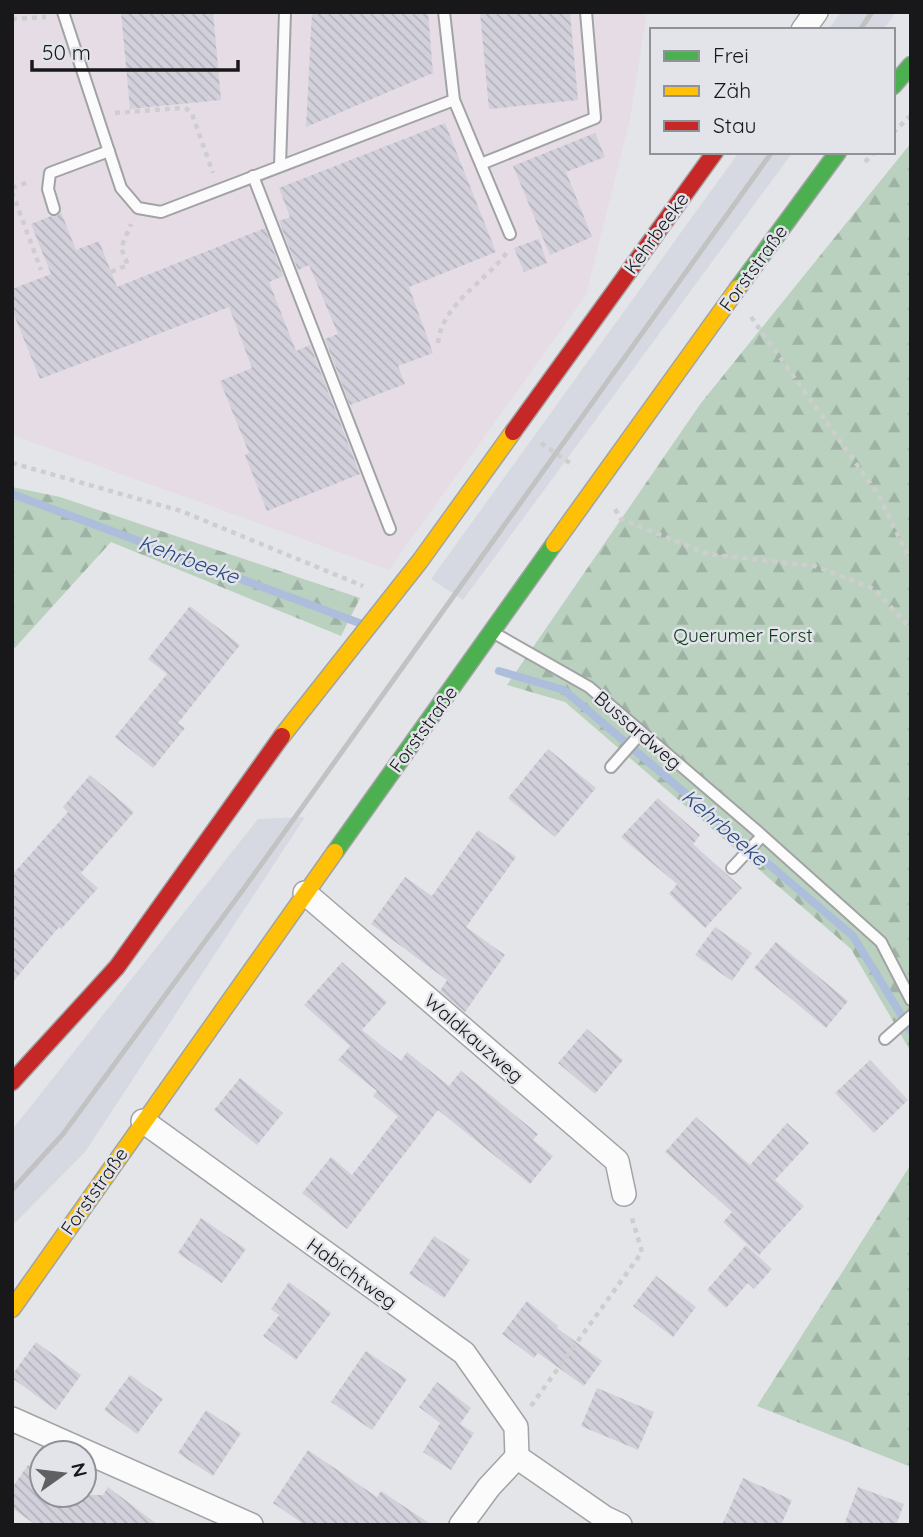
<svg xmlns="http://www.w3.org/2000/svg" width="923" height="1537" viewBox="0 0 923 1537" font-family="Quicksand,sans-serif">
	<defs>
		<pattern id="forest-firs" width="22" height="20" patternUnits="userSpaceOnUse" patternTransform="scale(1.75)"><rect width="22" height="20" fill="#bad1bf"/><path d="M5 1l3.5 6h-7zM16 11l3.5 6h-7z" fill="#9fb3a4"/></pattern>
		<pattern id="building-back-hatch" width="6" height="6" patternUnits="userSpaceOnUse" patternTransform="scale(1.75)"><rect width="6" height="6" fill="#d2d0db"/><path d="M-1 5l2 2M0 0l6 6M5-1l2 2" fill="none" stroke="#b4b2bb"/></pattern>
	</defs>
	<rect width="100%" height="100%" fill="#e4e5e8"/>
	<!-- commercial -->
	<path fill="#e6dce5" d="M12,12H647L630,119L586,295L389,570L12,435Z"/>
	<!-- built -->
	<g fill="#d6d9e1">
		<path d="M841,12H896L883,30H828Z"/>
		<path d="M739,152H793L463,600L431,579Z"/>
		<path d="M305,817L85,1152L12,1226V1130L258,819Z"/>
	</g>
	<!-- forest -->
	<g fill="url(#forest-firs)">
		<path d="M911,143V1052L851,949L565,702L507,685L701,403Z"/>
		<path d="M12,487L60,497L360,598L341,636L111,542L12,651Z"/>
		<path d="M911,1164V1467L757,1406Z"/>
	</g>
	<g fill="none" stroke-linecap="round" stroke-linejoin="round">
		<!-- stream -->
		<g stroke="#adbedc" stroke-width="8">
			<path d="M12,494L362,624"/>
			<path d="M499,671L564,690L853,936L911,1031"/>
		</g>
	</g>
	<!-- building -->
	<g fill="url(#building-back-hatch)">
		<path d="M121,12H213L221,100L130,109Z"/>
		<path d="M312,12H428L433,73L306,127Z"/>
		<path d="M480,12H570L578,100L489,109Z"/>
		<path d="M445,123L496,252L409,287L433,353L398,366L405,384L350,405L325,339L338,334L309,265L298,270L279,221L290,217L279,188Z"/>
		<path d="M595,133L605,157L566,172L592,237L550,255L513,166Z"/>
		<path d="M61,212L76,250L99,241L117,287L265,228L283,276L269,282L296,351L310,345L360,474L267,511L245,455L249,453L220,381L252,368L229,307L40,379L12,310V289L51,274L31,224L51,216H57Z"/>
		<path d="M539,239L547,263L524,272L514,248Z"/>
		<path d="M190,606L240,645L178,723L185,728L153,768L115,737L167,674L148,659Z"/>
		<path d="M548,749L596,788L555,837L508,798Z"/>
		<path d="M90,775L134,812L81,873L98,888L61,929L59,927L12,983V875L68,812L63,807Z"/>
		<path d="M658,798L700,835L693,844L742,888L705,928L669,894L677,884L621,837Z"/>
		<path d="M478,830L516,857L466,927L505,955L465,1012L440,991L447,980L371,924L405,877L432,896Z"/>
		<path d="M715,927L752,953L732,981L695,955Z"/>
		<path d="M776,942L848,1001L826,1028L754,968Z"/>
		<path d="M342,962L387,1002L362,1030L401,1061L407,1052L449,1086L461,1071L538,1134L533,1140L553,1156L530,1184L438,1110L347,1229L302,1193L331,1157L352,1175L398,1116L373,1096L377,1091L338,1060L350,1046L304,1005Z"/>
		<path d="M587,1029L623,1060L595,1094L558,1063Z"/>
		<path d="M870,1060L908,1100L874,1133L835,1093Z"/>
		<path d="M240,1078L283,1113L257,1145L214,1110Z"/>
		<path d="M696,1117L750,1165L787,1123L809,1143L775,1180L804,1206L759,1255L723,1222L732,1212L665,1152Z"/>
		<path d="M201,1218L246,1249L222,1283L178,1253Z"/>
		<path d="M434,1236L470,1260L444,1298L409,1274Z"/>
		<path d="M746,1245L772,1269L754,1289L748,1283L726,1308L707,1290Z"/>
		<path d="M656,1276L696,1307L673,1337L633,1306Z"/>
		<path d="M289,1282L331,1313L296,1360L263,1336L279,1315L271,1309Z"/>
		<path d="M527,1301L558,1326L557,1328L602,1361L584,1386L538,1353L534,1358L502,1334Z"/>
		<path d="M36,1342L81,1375L56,1410L12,1378V1375Z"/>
		<path d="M366,1351L407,1379L372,1430L331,1402Z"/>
		<path d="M130,1375L163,1399L137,1434L104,1410Z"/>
		<path d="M437,1382L471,1408L460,1424L474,1433L451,1470L423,1452L440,1423L419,1407Z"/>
		<path d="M597,1388L654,1412L638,1450L581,1426Z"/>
		<path d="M206,1410L241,1433L213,1476L178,1453Z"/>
		<path d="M308,1450L377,1497L381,1491L432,1525H305L273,1503Z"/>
		<path d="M28,1465L42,1475V1495H103L108,1487L158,1525H36L12,1508V1488Z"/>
		<path d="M743,1478L792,1500L781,1525H722Z"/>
		<path d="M858,1487L904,1504L896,1525H844Z"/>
	</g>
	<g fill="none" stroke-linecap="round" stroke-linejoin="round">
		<defs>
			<g id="lane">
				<path d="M63,12L121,188L138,208L161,212L454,100L444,12"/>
				<path d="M454,100L510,234"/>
				<path d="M481,164L595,118L586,12"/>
				<path d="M280,166L285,12"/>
				<path d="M253,176L390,529"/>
				<path d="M54,209L48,189L50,173L109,151"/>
				<path d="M494,633L589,687L756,830L881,942L911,1000"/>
				<path d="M611,767L641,733"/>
				<path d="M732,868L762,836"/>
				<path d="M885,1039L911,1016"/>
			</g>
			<g id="street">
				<path d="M803,30L816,12"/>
				<path d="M305,893L617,1161L624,1194"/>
				<path d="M143,1121L464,1353L516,1427L517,1457L605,1518L620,1525"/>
				<path d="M12,1419L251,1525"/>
				<path d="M461,1525L489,1487L517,1457"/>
			</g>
			<g id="fast">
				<path d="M893,86L911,65"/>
				<path d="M738,288L838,152"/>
				<path d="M335,852L554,544"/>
			</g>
			<g id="slow">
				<path d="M554,544L738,288"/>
				<path d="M282,736L420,561L513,432"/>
				<path d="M12,1309L335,852"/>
			</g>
			<g id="jam">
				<path d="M513,432L715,152"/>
				<path d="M12,1082L117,967L282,736"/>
			</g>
		</defs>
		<!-- lane casing -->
		<use href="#lane" stroke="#a2a3a5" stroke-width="14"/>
		<!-- street casing -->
		<use href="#street" stroke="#a2a3a5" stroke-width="26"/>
		<!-- fast casing -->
		<use href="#fast" stroke="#a2a3a5" stroke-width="19"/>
		<!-- slow casing -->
		<use href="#slow" stroke="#a2a3a5" stroke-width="19"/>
		<!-- jam casing -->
		<use href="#jam" stroke="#a2a3a5" stroke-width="19"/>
		<!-- path -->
		<g stroke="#cecece" stroke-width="4.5" stroke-dasharray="5 5" stroke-linecap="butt">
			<path d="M12,19L46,17"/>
			<path d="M115,113L180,108L187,109L192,114L213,173"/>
			<path d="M893,133L911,115"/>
			<path d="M865,162L875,152"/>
			<path d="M12,188L31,181"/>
			<path d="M12,192L41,270"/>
			<path d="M111,272L128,265L121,248L131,224"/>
			<path d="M751,317L878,494L911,562"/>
			<path d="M438,343C442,303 487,281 508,251"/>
			<path d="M541,443L574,466"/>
			<path d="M12,463L181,511L363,586"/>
			<path d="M615,509L621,519L708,554L815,566L874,589L911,629"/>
			<path d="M531,1406L642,1252L631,1215"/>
		</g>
		<!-- lane -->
		<use href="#lane" stroke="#fbfbfc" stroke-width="10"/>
		<!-- street -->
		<use href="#street" stroke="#fbfbfc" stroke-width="23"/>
		<!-- fast -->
		<use href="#fast" stroke="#4caf50" stroke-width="16"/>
		<!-- slow -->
		<use href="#slow" stroke="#ffc107" stroke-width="16"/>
		<!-- jam -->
		<use href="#jam" stroke="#c62828" stroke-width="16"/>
		<!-- rail -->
		<g stroke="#c2c2c3" stroke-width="5">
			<path d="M860,30L872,12"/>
			<path d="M12,1190L63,1134L245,887L772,152"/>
		</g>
	</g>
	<g text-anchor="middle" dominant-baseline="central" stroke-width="5" stroke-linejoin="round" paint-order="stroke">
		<!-- street labels -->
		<g font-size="19" fill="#18181a" stroke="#e2e4ea">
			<text transform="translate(656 233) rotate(-54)">Kehrbeeke</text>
			<text transform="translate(753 268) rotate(-54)">Forststraße</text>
			<text transform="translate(423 729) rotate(-54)">Forststraße</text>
			<text transform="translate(638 730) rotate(41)">Bussardweg</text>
			<text transform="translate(474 1038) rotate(41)">Waldkauzweg</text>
			<text transform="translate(94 1191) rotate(-55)">Forststraße</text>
			<text transform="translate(352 1273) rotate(36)">Habichtweg</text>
		</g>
		<!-- park labels -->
		<g font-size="19" fill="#0d3c1a" stroke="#e2e4ea">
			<text x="743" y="635">Querumer Forst</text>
		</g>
		<!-- water labels -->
		<g font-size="21" font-style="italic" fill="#2b4a7f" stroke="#e2e4ea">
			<text transform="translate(189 559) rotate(20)">Kehrbeeke</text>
			<text transform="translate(725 827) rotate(41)">Kehrbeeke</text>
		</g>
	</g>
	<!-- border -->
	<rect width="923" height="1537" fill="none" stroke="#18181a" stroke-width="28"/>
	<!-- legend -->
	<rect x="650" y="28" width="245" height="126" fill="#e2e4ea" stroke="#919297" stroke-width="2"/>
	<rect x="664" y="51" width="35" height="10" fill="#4caf50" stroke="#919297" stroke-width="2"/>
	<text x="713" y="63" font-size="21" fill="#18181a">Frei</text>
	<rect x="664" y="86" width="35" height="10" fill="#ffc107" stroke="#919297" stroke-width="2"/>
	<text x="713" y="98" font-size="21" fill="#18181a">Zäh</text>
	<rect x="664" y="121" width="35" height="10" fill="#c62828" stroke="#919297" stroke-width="2"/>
	<text x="713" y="133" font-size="21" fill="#18181a">Stau</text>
	<!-- north arrow -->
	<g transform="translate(63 1474) rotate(76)"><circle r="33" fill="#e2e4ea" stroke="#919297" stroke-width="2"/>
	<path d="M0-5L12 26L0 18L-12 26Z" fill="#5f6062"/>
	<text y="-10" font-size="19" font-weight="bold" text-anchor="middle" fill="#18181a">N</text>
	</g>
	<!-- scale -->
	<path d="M32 60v10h206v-10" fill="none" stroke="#18181a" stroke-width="3.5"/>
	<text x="42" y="60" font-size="21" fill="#18181a" stroke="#e2e4ea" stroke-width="5" paint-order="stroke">50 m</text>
</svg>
